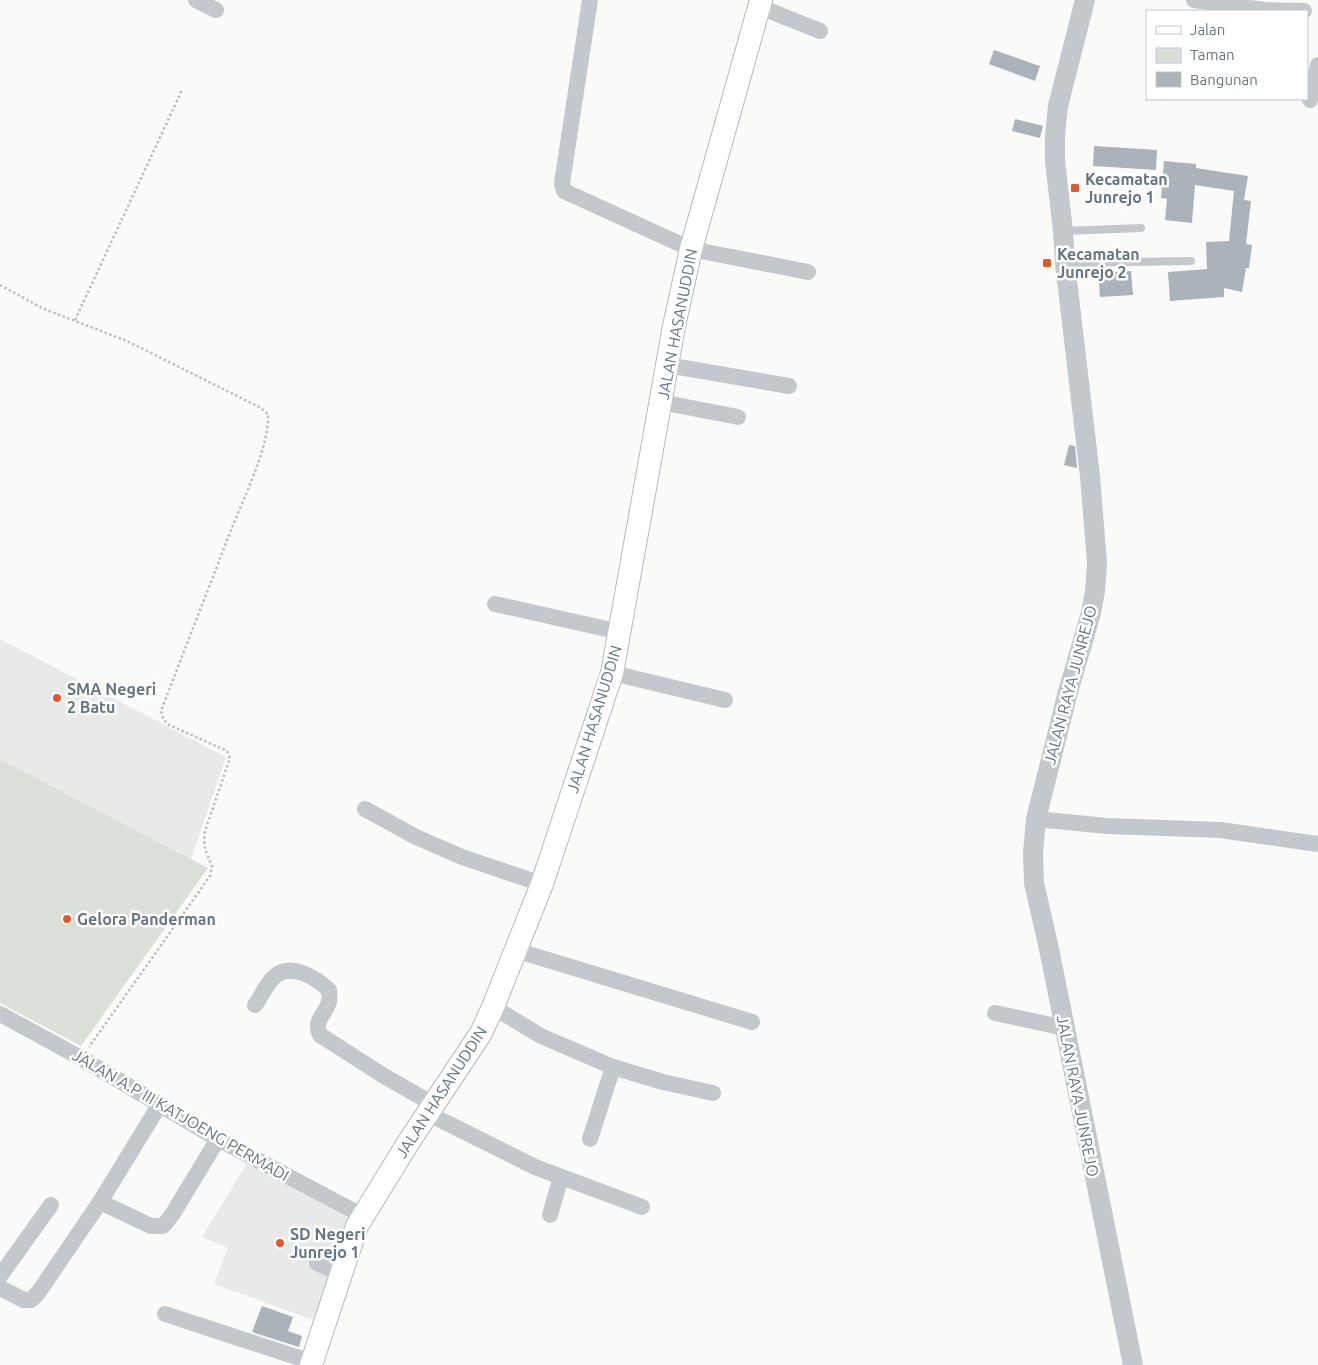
<svg xmlns="http://www.w3.org/2000/svg" width="1318" height="1365" viewBox="0 0 1318 1365" font-family="Ubuntu,sans-serif">
	<rect width="100%" height="100%" fill="#fafaf8"/>
	<!-- built -->
	<g fill="#e8e9e9">
		<path d="M0,639L226,757L191,859L0,759Z"/>
		<path d="M247,1163L350,1218L316,1321L214,1284L228,1248L202,1237Z"/>
	</g>
	<!-- green -->
	<path fill="#dadfd7" d="M0,759L208,868L81,1046L0,1003Z"/>
	<!-- building -->
	<g fill="#aab3b9">
		<path d="M994,50L1040,66L1035,81L989,64Z"/>
		<path d="M1015,119L1043,126L1040,138L1012,131Z"/>
		<path d="M1094,146L1157,150L1156,170L1093,166Z"/>
		<path d="M1164,161L1196,164V168L1248,176L1244,200L1251,201L1246,244L1252,245L1249,268H1246L1242,292L1224,288V297L1170,301L1168,272L1207,269L1206,242L1229,241L1234,191L1195,185L1192,223L1165,220L1167,199L1161,198Z"/>
		<path d="M1131,271L1133,295L1100,297L1098,273Z"/>
		<path d="M1069,445L1075,446L1077,468L1064,465Z"/>
		<path d="M262,1306L293,1317L288,1331L302,1336L299,1347L252,1332Z"/>
	</g>
	<g fill="none" stroke-linecap="round" stroke-linejoin="round">
		<defs>
			<path id="secondary" d="M311,1365L357,1226L408,1143L481,1033L493,1007L542,884L612,673L674,326L691,249L761,0"/>
		</defs>
		<!-- secondary casing -->
		<use href="#secondary" stroke="#b3babf" stroke-width="24"/>
		<!-- path -->
		<g stroke="#bbbfc2" stroke-width="2.5" stroke-dasharray="2.5 2.5" stroke-linecap="butt">
			<path d="M0,285L44,309L127,341L259,407L268,414C270,445 243,500 231,530C208,590 184,651 161,711L163,718L167,724L227,751L230,758L205,831C202,848 207,852 212,867L210,876L89,1047"/>
			<path d="M75,320L182,90"/>
		</g>
		<!-- service -->
		<g stroke="#c3c8cc" stroke-width="8">
			<path d="M1064,231L1141,228"/>
			<path d="M1066,263L1191,261"/>
		</g>
		<!-- minor -->
		<g stroke="#c3c8cc" stroke-width="16">
			<path d="M196,0L216,10"/>
			<path d="M590,0L562,183L564,191L691,249L808,272"/>
			<path d="M1194,0L1264,10L1304,11"/>
			<path d="M760,7L820,31"/>
			<path d="M1310,100L1318,65"/>
			<path d="M667,365L789,386"/>
			<path d="M661,402L738,417"/>
			<path d="M495,604L620,632"/>
			<path d="M612,673L725,700"/>
			<path d="M365,809L416,837L462,857L542,884"/>
			<path d="M1036,819L1107,826L1220,830L1318,844"/>
			<path d="M515,950L752,1022"/>
			<path d="M255,1005C261,997 266,985 273,978C289,961 315,977 329,990C329,994 330,999 329,1002C325,1015 313,1021 320,1035L384,1076L433,1104"/>
			<path d="M493,1007L541,1036L613,1067L590,1139"/>
			<path d="M995,1013L1065,1028"/>
			<path d="M0,1014L81,1058L218,1139L363,1216"/>
			<path d="M613,1067L663,1082L713,1093"/>
			<path d="M427,1113L535,1167L642,1207"/>
			<path d="M100,1202L151,1226H163L172,1215L218,1139"/>
			<path d="M550,1215L561,1177"/>
			<path d="M317,1263L341,1274"/>
			<path d="M0,1276L51,1205"/>
			<path d="M0,1288L24,1300H31L38,1293L100,1202L160,1104"/>
			<path d="M165,1314L312,1362"/>
		</g>
		<!-- tertiary -->
		<path stroke="#c3c8cc" stroke-width="20" d="M1085,0L1058,106L1055,135V161L1063,231L1065,263L1090,476L1097,563L1095,591L1091,613L1068,692L1036,819L1033,853L1034,883L1048,944L1133,1365"/>
		<!-- secondary -->
		<use href="#secondary" stroke="#fff" stroke-width="22"/>
	</g>
	<!-- markers -->
	<g fill="#e4572e" stroke="#fff" stroke-width="2">
		<rect x="1070" y="183" width="10" height="10" rx="2.5"/>
		<rect x="1042" y="258" width="10" height="10" rx="2.5"/>
		<circle cx="57" cy="698" r="5"/>
		<circle cx="67" cy="919" r="5"/>
		<circle cx="280" cy="1243" r="5"/>
	</g>
	<g text-anchor="middle" dominant-baseline="central" stroke-width="5" stroke-linejoin="round" paint-order="stroke">
		<!-- poi labels -->
		<g font-size="16" font-weight="bold" fill="#657683" stroke="#fff" text-anchor="start">
			<text x="1085" y="179">Kecamatan<tspan x="1085" dy="18">Junrejo 1</tspan></text>
			<text x="1057" y="254">Kecamatan<tspan x="1057" dy="18">Junrejo 2</tspan></text>
			<text x="67" y="689">SMA Negeri<tspan x="67" dy="18">2 Batu</tspan></text>
			<text x="77" y="919">Gelora Panderman</text>
			<text x="290" y="1234">SD Negeri<tspan x="290" dy="18">Junrejo 1</tspan></text>
		</g>
		<!-- street labels -->
		<g font-size="16" fill="#657683" stroke="#fff">
			<text transform="translate(677 324) rotate(-79)">JALAN HASANUDDIN</text>
			<text transform="translate(1070 685) rotate(-75)">JALAN RAYA JUNREJO</text>
			<text transform="translate(594 719) rotate(-73)">JALAN HASANUDDIN</text>
			<text transform="translate(441 1092) rotate(-57)">JALAN HASANUDDIN</text>
			<text transform="translate(1078 1096) rotate(79)">JALAN RAYA JUNREJO</text>
			<text transform="translate(181 1115) rotate(30)">JALAN A.P III KATJOENG PERMADI</text>
		</g>
	</g>
	<!-- legend -->
	<rect x="1146" y="10" width="162" height="90" fill="#ffffff" stroke="#c1c8cd"/>
	<rect x="1156" y="26" width="25" height="8" fill="#ffffff" stroke="#c1c8cd"/>
	<text x="1190" y="35" font-size="15" fill="#657683">Jalan</text>
	<rect x="1156" y="48" width="25" height="15" fill="#dadfd7" stroke="#c1c8cd"/>
	<text x="1190" y="60" font-size="15" fill="#657683">Taman</text>
	<rect x="1156" y="72" width="25" height="15" fill="#aab3b9" stroke="#c1c8cd"/>
	<text x="1190" y="85" font-size="15" fill="#657683">Bangunan</text>
</svg>
